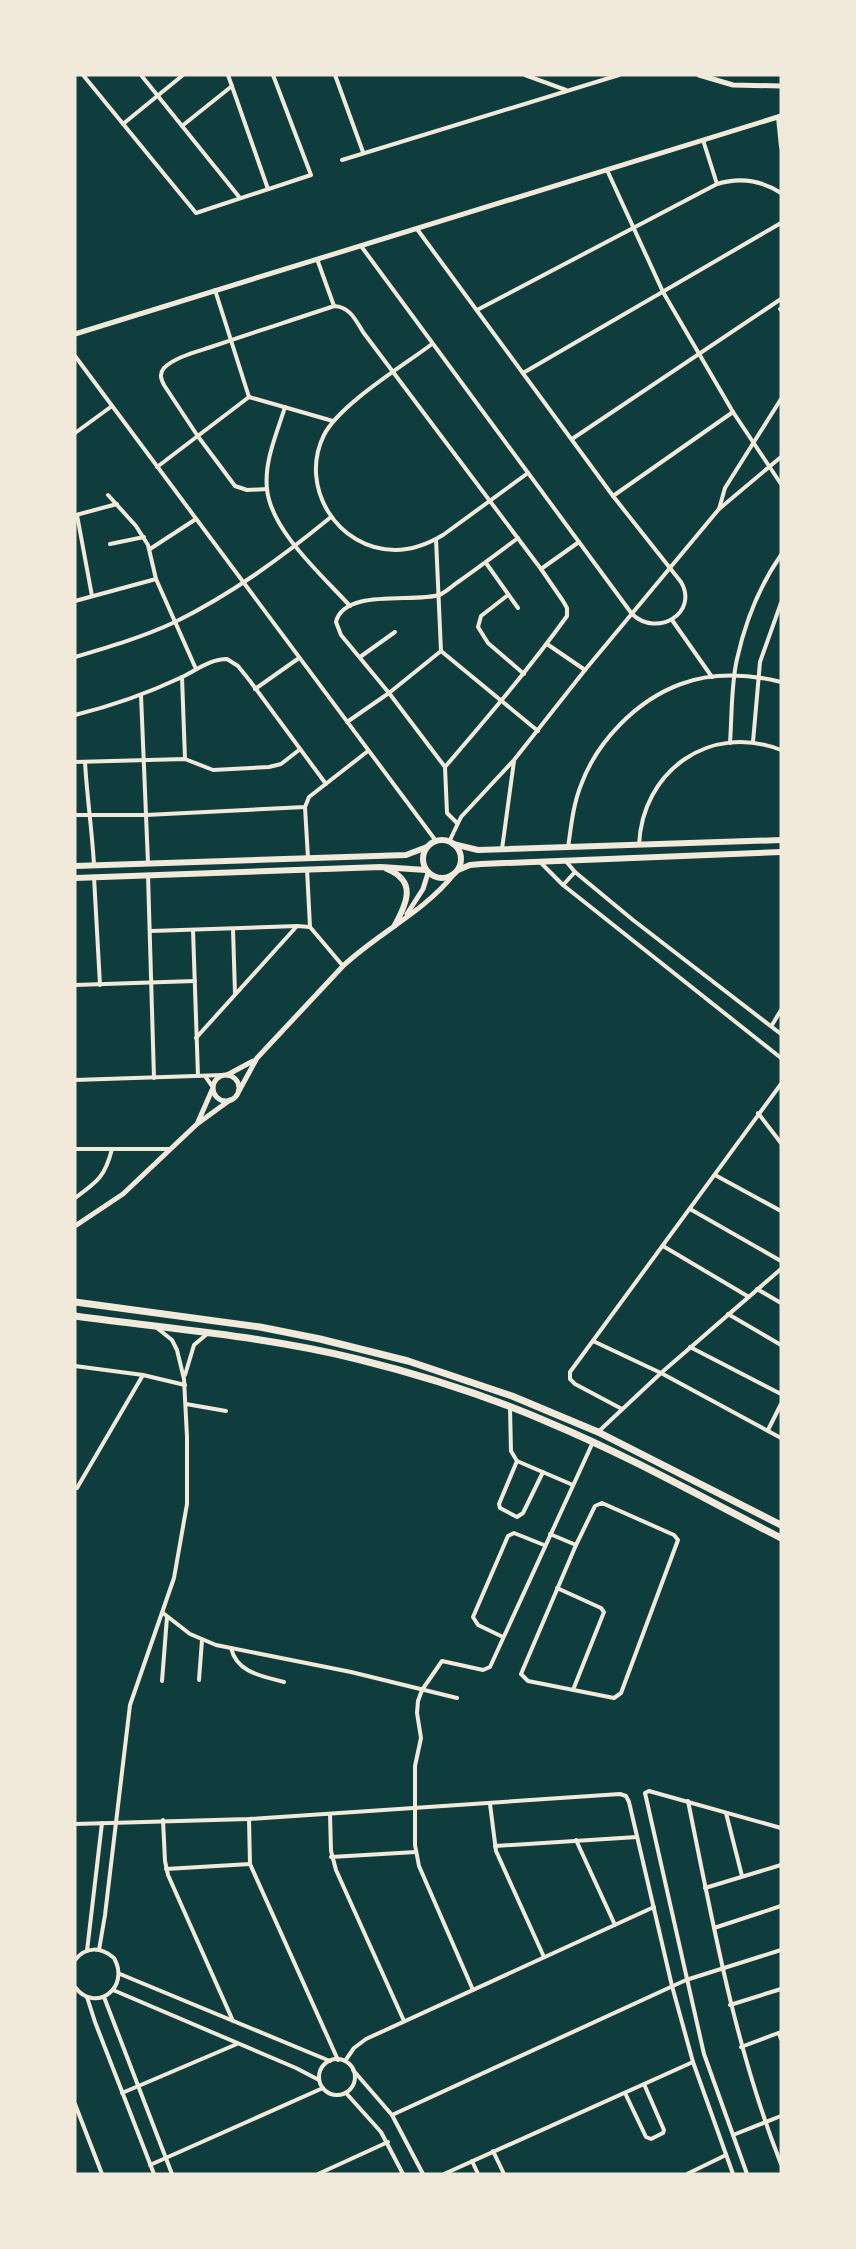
<svg xmlns="http://www.w3.org/2000/svg" width="856" height="2249" viewBox="0 0 856 2249" font-family="'DejaVu Sans',sans-serif">
	<rect width="100%" height="100%" fill="#0f3d3e"/>
	<g fill="none" stroke-linecap="round" stroke-linejoin="round">
		<!-- minor -->
		<g stroke="#f1e9da" stroke-width="4">
			<path d="M83,75L196,213L311,175L273,75"/>
			<path d="M141,75L240,198"/>
			<path d="M228,75L268,189"/>
			<path d="M335,75L363,152"/>
			<path d="M525,75L566,90"/>
			<path d="M778,117L781,147"/>
			<path d="M123,124L183,75"/>
			<path d="M182,126L232,86"/>
			<path d="M703,140L717,184"/>
			<path d="M342,160L619,75"/>
			<path d="M607,170L663,292L733,412L781,484"/>
			<path d="M361,246L632,614C657,638 699,613 681,582L613,496L417,229"/>
			<path d="M317,259L334,306"/>
			<path d="M215,290L249,397"/>
			<path d="M780,309L781,310"/>
			<path d="M477,310L717,184C740,177 761,180 781,193"/>
			<path d="M432,344C403,366 340,404 324,435C298,487 338,550 395,550C413,550 428,544 443,535L528,473"/>
			<path d="M75,356L436,841"/>
			<path d="M523,373L781,223"/>
			<path d="M249,397L333,421"/>
			<path d="M285,407C277,433 264,461 267,489C271,531 323,576 350,606"/>
			<path d="M75,433L112,406"/>
			<path d="M572,439L781,299"/>
			<path d="M157,467L249,397"/>
			<path d="M267,489L247,490L235,486L197,435L164,385C161,379 159,374 164,368C175,357 196,352 211,347C251,333 293,320 334,306C350,307 355,319 363,332L541,569L563,601L567,608V616C529,669 487,718 445,767"/>
			<path d="M108,495L136,526L148,545L156,579L196,669"/>
			<path d="M613,496L733,412"/>
			<path d="M719,509L725,488L781,399"/>
			<path d="M76,515L117,504"/>
			<path d="M77,515L92,596"/>
			<path d="M436,539L441,651L538,731"/>
			<path d="M110,544L144,537"/>
			<path d="M150,549L196,519"/>
			<path d="M486,563L518,608"/>
			<path d="M541,569L579,542"/>
			<path d="M508,595L481,616L478,627L488,643L524,674"/>
			<path d="M75,601L156,579"/>
			<path d="M672,620L712,677"/>
			<path d="M547,644L585,670"/>
			<path d="M75,657C109,647 143,637 175,622C232,594 282,557 331,517"/>
			<path d="M360,657L395,632"/>
			<path d="M182,677L185,759"/>
			<path d="M255,689L299,658"/>
			<path d="M141,695L148,863"/>
			<path d="M75,715C111,706 146,694 180,678C195,671 210,659 227,659L238,666L250,681L326,784"/>
			<path d="M347,722L389,693L441,651"/>
			<path d="M753,742L760,662L781,603"/>
			<path d="M730,743C732,715 731,685 737,659C745,623 760,585 781,555"/>
			<path d="M75,762L185,759L213,770L269,767L281,764L299,750"/>
			<path d="M85,762C87,797 92,830 94,865"/>
			<path d="M305,807L308,858"/>
			<path d="M75,815H146L305,807L309,797L368,751"/>
			<path d="M457,823L447,813L445,767L389,693L341,635L336,622C344,588 414,603 439,595C445,593 452,586 458,582C478,568 498,553 518,538"/>
			<path d="M449,842L461,817L514,760L585,670L719,509L781,457"/>
			<path d="M639,845C642,771 710,722 781,750"/>
			<path d="M568,848C571,827 573,805 581,785C597,741 637,700 681,684C712,672 750,674 781,682"/>
			<path d="M502,849L514,761"/>
			<path d="M565,860L575,872L633,920L781,1034"/>
			<path d="M540,862L563,885L781,1058"/>
			<path d="M307,869L310,927L343,966"/>
			<path d="M148,875L154,1078"/>
			<path d="M94,877L100,985"/>
			<path d="M563,885L575,872"/>
			<path d="M233,929L235,994"/>
			<path d="M193,930L198,1076"/>
			<path d="M151,931L297,926"/>
			<path d="M75,985L195,981"/>
			<path d="M772,1025L781,1010"/>
			<path d="M196,1038L297,926L310,927"/>
			<path d="M205,1076L212,1086"/>
			<path d="M75,1080L224,1075"/>
			<path d="M758,1113L781,1143"/>
			<path d="M75,1149H170"/>
			<path d="M715,1175L781,1211"/>
			<path d="M75,1198C97,1182 105,1177 112,1149"/>
			<path d="M690,1209L781,1261"/>
			<path d="M663,1246L749,1297"/>
			<path d="M757,1289L781,1303"/>
			<path d="M728,1314L781,1345"/>
			<path d="M593,1341L661,1373L781,1438"/>
			<path d="M690,1347L781,1394"/>
			<path d="M75,1366L143,1375L185,1385"/>
			<path d="M185,1375L194,1345L207,1334"/>
			<path d="M186,1404L226,1411"/>
			<path d="M510,1408L511,1451L517,1461L573,1485"/>
			<path d="M622,1409L575,1384L570,1379V1372L781,1084"/>
			<path d="M768,1430L781,1404"/>
			<path d="M598,1432L661,1373L781,1269"/>
			<path d="M517,1461L499,1504L500,1508L517,1517L523,1513L543,1472"/>
			<path d="M77,1488L143,1375"/>
			<path d="M602,1503L674,1535L678,1540L621,1693L614,1698L528,1681L521,1674L576,1545L595,1506Z"/>
			<path d="M550,1534L576,1545"/>
			<path d="M557,1588L601,1608L604,1612L573,1690"/>
			<path d="M163,1613L190,1634L216,1645L351,1672L457,1698"/>
			<path d="M503,1637L478,1625L473,1617L508,1536L514,1533L544,1545"/>
			<path d="M231,1648C237,1673 262,1676 284,1682"/>
			<path d="M199,1680L202,1640"/>
			<path d="M162,1681L167,1617"/>
			<path d="M688,1801C713,1924 735,2047 781,2164"/>
			<path d="M490,1804L496,1851L544,1957"/>
			<path d="M726,1813L742,1876"/>
			<path d="M330,1814L331,1851L336,1870L404,2021"/>
			<path d="M249,1819L250,1864L338,2060"/>
			<path d="M163,1820L165,1861L168,1875L233,2021"/>
			<path d="M75,1824L249,1819L620,1794L626,1796L629,1802L672,1986L693,2062L733,2174"/>
			<path d="M576,1840L615,1925"/>
			<path d="M495,1846L637,1837"/>
			<path d="M331,1857L416,1852"/>
			<path d="M166,1869L250,1864"/>
			<path d="M705,1888L781,1865"/>
			<path d="M714,1928L781,1906"/>
			<path d="M99,1950L105,1915L130,1705L174,1578L187,1504V1437L184,1379L177,1350L172,1340L157,1328"/>
			<path d="M87,1951L102,1823"/>
			<path d="M75,1960C86,1946 101,1947 114,1958C131,1988 95,2014 75,1987"/>
			<path d="M120,1974L330,2061"/>
			<path d="M113,1990L296,2068L319,2080"/>
			<path d="M473,1990L419,1866L415,1845V1766L421,1738L417,1713L418,1701L422,1690L442,1661L483,1670L490,1667L593,1442"/>
			<path d="M87,1997L95,2022L154,2174"/>
			<path d="M104,1997L172,2174"/>
			<path d="M730,2005L781,1989"/>
			<path d="M779,2033L781,2039"/>
			<path d="M741,2047L781,2032"/>
			<circle cx="337" cy="2077" r="18"/>
			<path d="M345,2061L354,2048L366,2039L654,1907"/>
			<path d="M353,2070L392,2115L423,2174"/>
			<path d="M122,2093L237,2044"/>
			<path d="M346,2093L381,2132L403,2174"/>
			<path d="M625,2093L646,2137L651,2139L663,2133L664,2130L644,2084"/>
			<path d="M75,2104L102,2174"/>
			<path d="M392,2115L686,1980L781,1950"/>
			<path d="M733,2135L781,2116"/>
			<path d="M493,2151L504,2174"/>
			<path d="M472,2161L478,2174"/>
			<path d="M150,2165L323,2088"/>
			<path d="M318,2174L388,2142"/>
			<path d="M444,2174L693,2062"/>
			<path d="M687,2174L726,2155"/>
			<path d="M747,2174L704,2054L645,1793L649,1791L781,1828"/>
		</g>
		<!-- tertiary -->
		<g stroke="#f1e9da" stroke-width="5">
			<path d="M699,75L733,85L781,86"/>
			<path d="M75,334L781,116"/>
			<path d="M407,914L423,889L428,873"/>
			<circle cx="226" cy="1088" r="13"/>
			<path d="M227,1075L253,1061"/>
			<path d="M239,1091L257,1058L343,966C378,933 424,912 454,874"/>
			<path d="M198,1122L212,1090"/>
			<path d="M75,1226L123,1194L197,1124L230,1100"/>
		</g>
		<!-- secondary -->
		<g stroke="#f1e9da" stroke-width="6">
			<circle cx="442" cy="859" r="19"/>
			<path d="M453,844L478,850L781,840"/>
			<path d="M75,866L406,855L427,847"/>
			<path d="M387,869C417,881 407,903 395,925"/>
			<path d="M458,870L470,865L481,864L781,852"/>
			<path d="M75,878L381,867L426,870"/>
		</g>
		<!-- trunk -->
		<g stroke="#f1e9da" stroke-width="7">
			<path d="M75,1302L260,1327L320,1339L408,1361L512,1396L598,1432L781,1525"/>
			<path d="M75,1316C169,1329 265,1336 357,1359C422,1375 488,1396 550,1423C629,1456 705,1499 781,1538"/>
		</g>
	</g>
	<!-- border -->
	<rect width="856" height="2249" fill="none" stroke="#f1e9da" stroke-width="153"/>
</svg>
